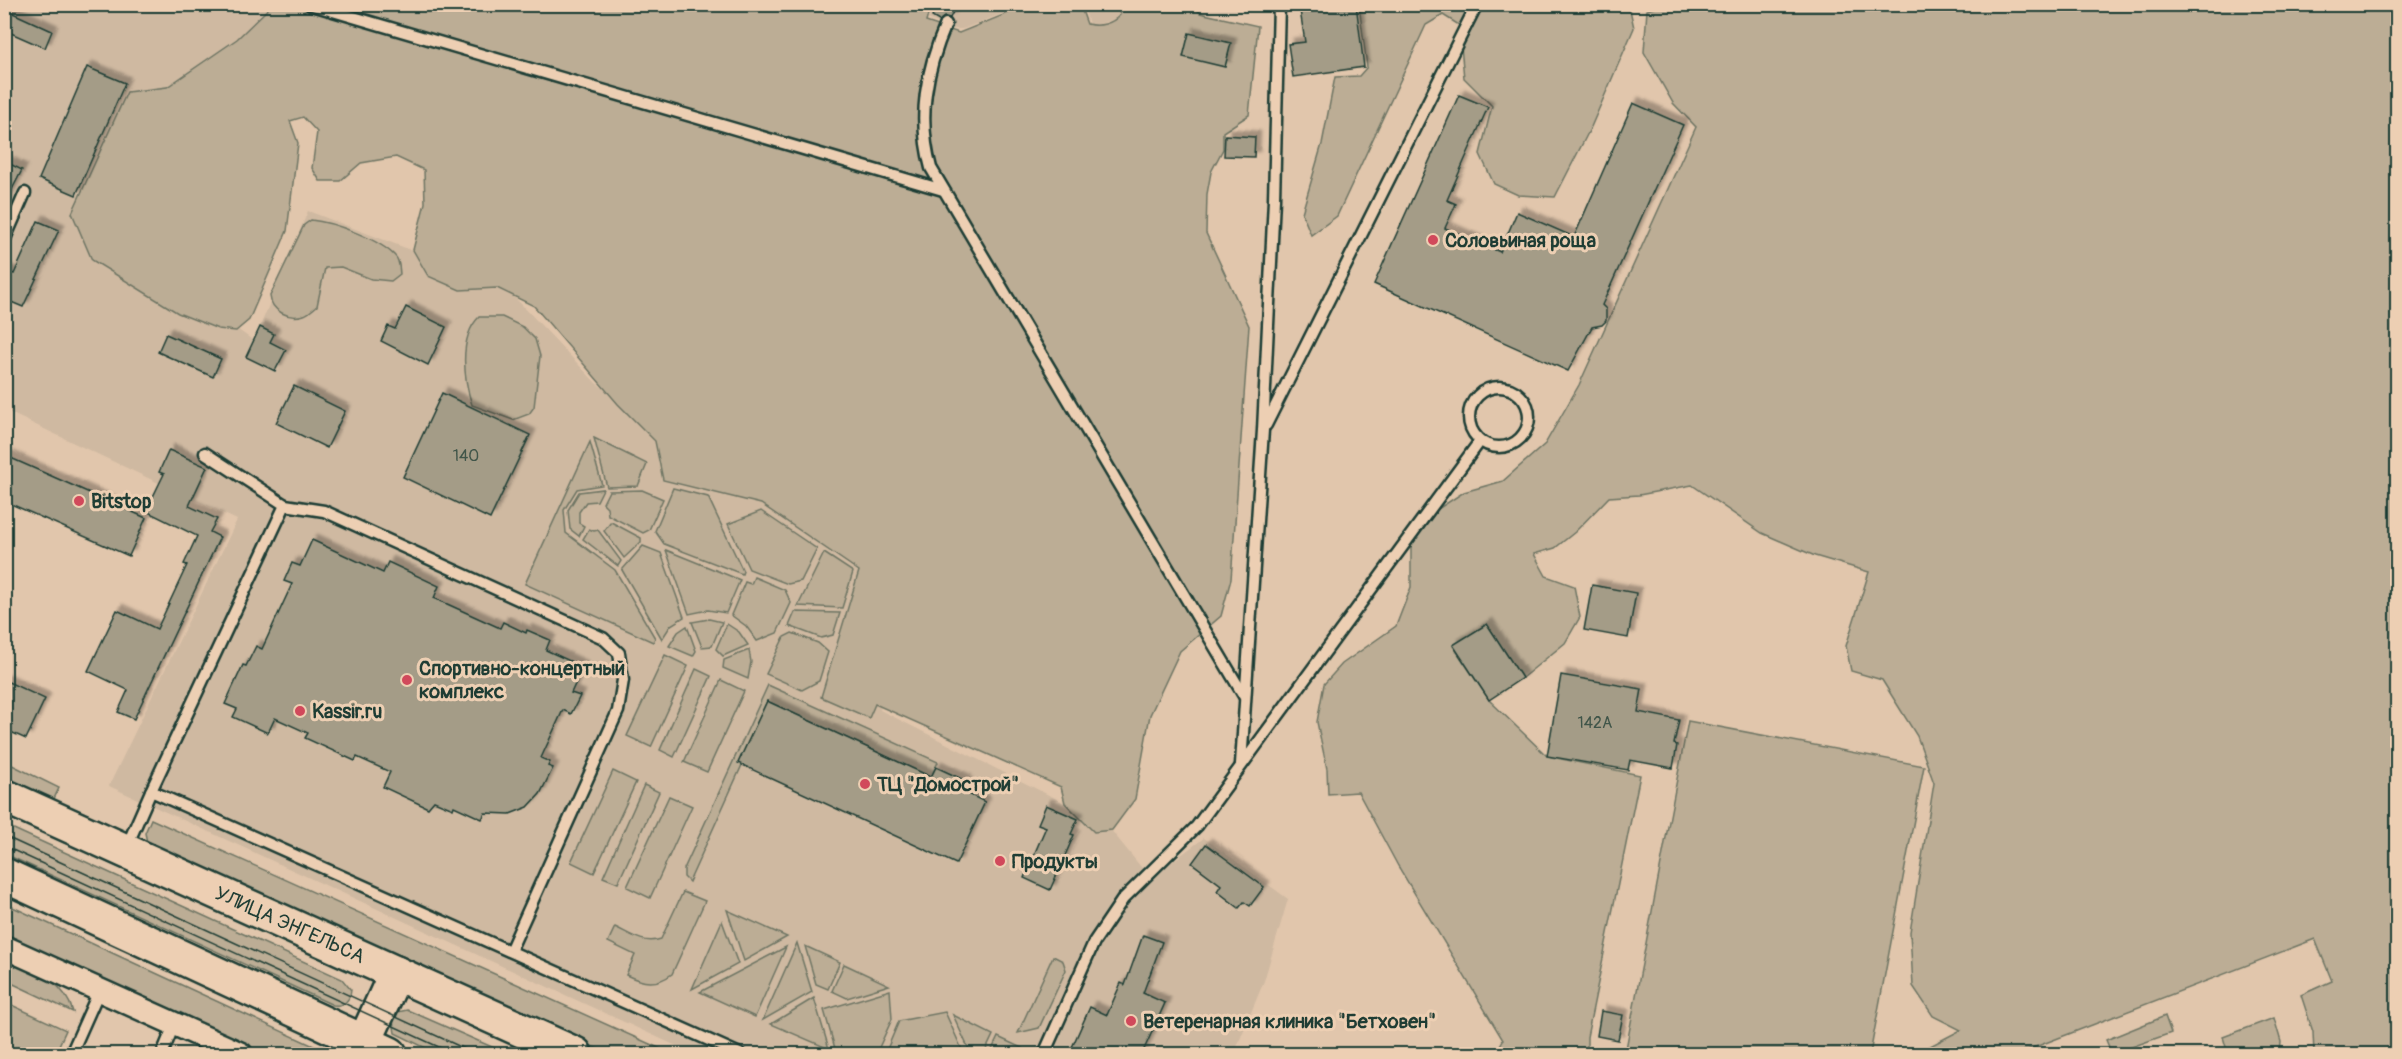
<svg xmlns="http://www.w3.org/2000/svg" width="2402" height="1059" viewBox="0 0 2402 1059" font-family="Pangolin,sans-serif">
	<defs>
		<filter id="shadow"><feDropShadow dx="5.5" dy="-5.5" stdDeviation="1.5" flood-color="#0004"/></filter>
	</defs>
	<rect width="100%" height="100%" fill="#e1c6ac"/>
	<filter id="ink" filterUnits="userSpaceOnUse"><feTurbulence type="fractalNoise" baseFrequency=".0167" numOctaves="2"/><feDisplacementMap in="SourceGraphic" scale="12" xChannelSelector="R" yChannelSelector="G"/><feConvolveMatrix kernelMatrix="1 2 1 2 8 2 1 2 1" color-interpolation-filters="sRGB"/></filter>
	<g filter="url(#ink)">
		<!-- built -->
		<g fill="#cfb9a1">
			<path d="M5,5H272L237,39L167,87L127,92L72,213L254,341L308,211L503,285L596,383L911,602L880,710L1106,824L1150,878L1204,838L1288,899L1264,981L1234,1054H694L109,786L237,520L4,410Z"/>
			<path d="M934,5H1024L963,29H951L928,19Z"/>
			<path d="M1083,5H1119L1122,17L1090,27Z"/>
		</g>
		<!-- green -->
		<g fill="#bcad95" stroke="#6e7564" stroke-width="1.5">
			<path d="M931,4L926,22L959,33L1028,5H1080L1087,24C1099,27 1112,24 1120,15L1117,5L1194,4L1200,13L1258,26L1249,115L1223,132V149L1211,172L1207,194L1206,233L1249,326L1231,579L1221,616L1180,651L1150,715L1135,799L1112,830L1094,832L1065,803L1061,787L875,704L869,718L821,697L859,571L761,504L663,480L655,441L618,404L534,306L497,288L460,290L428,276L413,250L425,203L424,170L396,157L361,163L340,181H320L312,168L317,132L303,117L290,121L298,143L287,231L249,320L236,331L218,329L178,313L92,260L72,213L127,92L167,87L237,39L272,5Z"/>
			<path d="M1666,4L1708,10L1711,4L2397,5V1054H2314L2313,1032L2301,995L2332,981L2315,939L2017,1054H1915L1961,1030L1933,1016L1913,986L1910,932L1934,783L1917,736L1882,680L1851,671L1846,646L1869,572L1815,556L1762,533L1692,485L1639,495L1609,497L1575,532L1555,548L1534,554L1546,576L1574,586L1580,617L1565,643L1522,678L1487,624L1453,646L1489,700L1547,756L1640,775L1587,1037V1054H1495L1503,1040L1398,866L1358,792L1328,794L1327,769L1317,722L1324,684L1342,664L1396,626L1411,587V546L1427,516L1464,492L1503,481L1545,444L1579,385L1696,127L1673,103L1644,52L1647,10Z"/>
			<path d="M1359,5H1629L1634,28L1591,127L1555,197L1518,195L1494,184L1480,154L1492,106L1464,78L1459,25L1443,15L1426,25L1337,216L1311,235L1302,213L1322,144L1335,77L1359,76L1367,67Z"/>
			<path d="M311,220C333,222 379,239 395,256C400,261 399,267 400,274L391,281L371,279L341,267L325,268L317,306C313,309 308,314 304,315C289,320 271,311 270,296L304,225Z"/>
			<path d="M479,317H502L523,327L535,339L540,356L534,407L529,414L513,420L472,405C464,380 458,338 479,317Z"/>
			<path d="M594,438L647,464L638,486L607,487Z"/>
			<path d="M590,442L602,485L577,489L564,510L566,533L615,570L655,638L653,642L525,584Z"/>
			<path d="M673,488L708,497L743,571L742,574L664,544L655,531Z"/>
			<path d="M603,489L597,501L586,502L579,512V523L584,526L579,536L570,529L568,510L579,492Z"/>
			<path d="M642,490L663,499L649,530L643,533L608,515L607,507L603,503L609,491Z"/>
			<path d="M761,511L817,549L801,581L788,584L749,569L728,524Z"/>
			<path d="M611,522L641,538V542L624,558L604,531Z"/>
			<path d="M589,529L594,531L598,530L621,561L618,566L583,539Z"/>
			<path d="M643,546L661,553L684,617L671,625L662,639L622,570Z"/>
			<path d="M666,550L740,580L726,613L708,610L689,614Z"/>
			<path d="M824,553L853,572L842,608L798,606Z"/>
			<path d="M754,577L785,590L791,603L777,633L757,641L746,626L731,615L745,582L751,584Z"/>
			<path d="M795,612L840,613L833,635L821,638L789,626Z"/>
			<path d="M709,619L722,622L712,646L702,647L692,622Z"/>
			<path d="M727,624L739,632L748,645L723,656L716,649Z"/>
			<path d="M687,626L696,651L693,656L669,646L678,632Z"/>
			<path d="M792,633L818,643L828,652L819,681L802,690L766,674L784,637Z"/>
			<path d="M749,650L751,662L748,679L723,668L724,660Z"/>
			<path d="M665,655L688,666L651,747L627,736Z"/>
			<path d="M696,669L711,676L674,757L660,750Z"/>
			<path d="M721,680L744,691L707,772L684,762Z"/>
			<path d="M768,685L938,762L931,777L767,701L739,763L742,765L689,882L684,877V869Z"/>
			<path d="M1688,721L1924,766L1870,1054H1625Z"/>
			<path d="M4,761L59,788L50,807L5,786Z"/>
			<path d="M613,771L636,782L594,873L571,862Z"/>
			<path d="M644,785L659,792L618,883L603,877Z"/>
			<path d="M669,796L692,806L650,898L627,887Z"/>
			<path d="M151,819L672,1054H609L153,847L147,842L145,833Z"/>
			<path d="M5,825L342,979L351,990C350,1000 344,1007 333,1005L5,854Z"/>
			<path d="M683,892L705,901L672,974C656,986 643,983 626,975L635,955L608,942L615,927C630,934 644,945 661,939Z"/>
			<path d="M4,903L331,1054H249L5,944Z"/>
			<path d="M727,910L787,937L744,961Z"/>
			<path d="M722,921L738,964L692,989Z"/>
			<path d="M797,943L812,992L763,1020Z"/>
			<path d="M805,946L840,962L828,989L816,984Z"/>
			<path d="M786,947L755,1017L700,992Z"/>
			<path d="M1053,956L1063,961L1066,970L1039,1028L1018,1033Z"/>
			<path d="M5,959C34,972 63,978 73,1012L5,980Z"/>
			<path d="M844,964L889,985L847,998L832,991Z"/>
			<path d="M890,990L892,1019L876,1054H840L836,1052L824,1010Z"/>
			<path d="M814,998L829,1049L771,1024Z"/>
			<path d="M5,1002L66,1030L55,1054H5Z"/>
			<path d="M407,1010L412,1012L508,1054H438L395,1033L393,1020L398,1012Z"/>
			<path d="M945,1012L964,1054H885L899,1021Z"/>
			<path d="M953,1015L993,1035L984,1054H971Z"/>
			<path d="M2165,1016L2171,1033L2112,1054L2106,1040Z"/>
			<path d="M2274,1018L2281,1042L2280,1054H2228L2223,1037Z"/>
			<path d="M998,1037L1028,1051L1022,1054H990Z"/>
		</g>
		<!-- building -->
		<g fill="#a49c87" stroke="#1f3d34" stroke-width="1.5" filter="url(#shadow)">
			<path d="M937,4H957L950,18L944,17L939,21L932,17Z"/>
			<path d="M1299,4H1356L1364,67L1293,77L1288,44L1305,42Z"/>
			<path d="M4,9L52,31L45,48L4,30Z"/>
			<path d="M1189,33L1231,43L1225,67L1183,57Z"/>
			<path d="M87,67L125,83L76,195L39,179Z"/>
			<path d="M1459,95L1488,107L1447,200L1456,204L1445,228L1500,252L1517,212L1574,237L1633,103L1683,125L1602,305L1606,309V321L1602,325L1592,327L1568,371L1374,284Z"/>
			<path d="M1225,135L1255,137L1254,157L1224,156Z"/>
			<path d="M4,161L22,170L4,205Z"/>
			<path d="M38,221L59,230L23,307L4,299V270L14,274Z"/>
			<path d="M406,307L446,327L428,365L381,341L388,326L395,329Z"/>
			<path d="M260,327L274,334L270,342L286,350L275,371L246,357Z"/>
			<path d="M166,334L221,359L213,377L158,352Z"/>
			<path d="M294,386L345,411L327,448L276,423Z"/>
			<path d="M442,393L530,435L490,519L403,477Z"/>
			<path d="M169,450L207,467L189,506L217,519L210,532L220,537L134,719L118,712L128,690L88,671L117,610L157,629L187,565L184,564L197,536L146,511L164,474L159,472Z"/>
			<path d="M4,455L146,518L129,556L4,501Z"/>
			<path d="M312,540L383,573L388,562L439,586L434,598L500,628L503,622L526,633L527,630L550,640L546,650L583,667L571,693L580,696L571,714L563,710L541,758L550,762L548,766L553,768L540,794L528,807L510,814L485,813L482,819L454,806L453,809L434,801L428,808L383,787L390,772L357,757L355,761L305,738L308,733L275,718L268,733L233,717L237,709L225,704L243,665L246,666L256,646L262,649L292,584L284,581L292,563L300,566Z"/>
			<path d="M1592,585L1636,593L1628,638L1584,630Z"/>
			<path d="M1487,624L1522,678L1489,700L1453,645Z"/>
			<path d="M1561,675L1642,689L1638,712L1679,720L1674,744L1677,745L1673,768L1630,760L1628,770L1547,756Z"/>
			<path d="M4,680L45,699L26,739L4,729Z"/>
			<path d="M767,701L931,777L936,767L966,781L962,791L985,802L956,864L738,763Z"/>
			<path d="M1046,805L1078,819L1071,834L1074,835L1050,890L1024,878L1046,827L1038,824Z"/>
			<path d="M1206,844L1264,887L1250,906L1244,902L1239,908L1217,891L1221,885L1192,863Z"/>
			<path d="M1143,935L1162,942L1143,993L1165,1003L1142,1054H1069L1090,1007L1107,1015L1121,983L1125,985Z"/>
			<path d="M1601,1011L1623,1015L1618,1040L1597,1036Z"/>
		</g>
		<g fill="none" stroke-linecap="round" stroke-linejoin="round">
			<defs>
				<g id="service">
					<path d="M309,4L943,190"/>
					<path d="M946,24C926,71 917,117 931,168L1244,696"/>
					<path d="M4,241L25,193"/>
					<circle cx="1499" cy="417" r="30"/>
					<path d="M1266,425L1477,4"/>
					<path d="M285,505L324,511L603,638L619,653L623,680L618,711L510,951"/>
					<path d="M1241,764L1263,430L1274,199L1279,4"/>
					<path d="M151,791L285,505L205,453"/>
					<path d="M126,848L151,791L740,1054"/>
					<path d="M71,1054L99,991"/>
					<path d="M162,1054L174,1025"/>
					<path d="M1044,1054L1094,942L1123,899L1197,826L1480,441"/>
				</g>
				<path id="minor" d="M4,947L241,1054"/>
				<g id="primary">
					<path d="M4,796L575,1054"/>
					<path d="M4,875L390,1054"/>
					<path d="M364,1043L396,973"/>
				</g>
			</defs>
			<!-- service casing -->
			<use href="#service" stroke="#1f3d34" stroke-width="15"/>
			<!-- minor casing -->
			<use href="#minor" stroke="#1f3d34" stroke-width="27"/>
			<!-- primary casing -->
			<use href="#primary" stroke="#1f3d34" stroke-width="38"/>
			<!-- service -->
			<use href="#service" stroke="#edcfb3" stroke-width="10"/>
			<!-- minor -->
			<use href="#minor" stroke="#edcfb3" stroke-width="22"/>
			<!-- primary -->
			<use href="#primary" stroke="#edcfb3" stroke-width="33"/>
			<!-- tram -->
			<g stroke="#1f3d34" stroke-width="1.5">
				<path d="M4,836L476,1054"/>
				<path d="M4,846L454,1054"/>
			</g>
		</g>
	</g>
	<!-- markers -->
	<g fill="#d1495b" stroke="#edcfb3" stroke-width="2">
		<circle cx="1433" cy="240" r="6"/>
		<circle cx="79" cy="501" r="6"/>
		<circle cx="407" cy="680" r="6"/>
		<circle cx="300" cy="711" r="6"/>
		<circle cx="865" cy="784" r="6"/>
		<circle cx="1000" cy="861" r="6"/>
		<circle cx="1131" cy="1021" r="6"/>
	</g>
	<g text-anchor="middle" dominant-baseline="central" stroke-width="6" stroke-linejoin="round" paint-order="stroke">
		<!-- number labels -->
		<g font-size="16" fill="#405549">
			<text x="466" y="456">140</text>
			<text x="1595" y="723">142А</text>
		</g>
		<!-- poi labels -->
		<g font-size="20" font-weight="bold" fill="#1f3d34" stroke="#edcfb3" text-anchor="start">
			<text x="1445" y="240">Соловьиная роща</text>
			<text x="91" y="501">Bitstop</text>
			<text x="419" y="668">Спортивно-концертный<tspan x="419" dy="23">комплекс</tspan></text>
			<text x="312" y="711">Kassir.ru</text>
			<text x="877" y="784">ТЦ "Домострой"</text>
			<text x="1012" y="861">Продукты</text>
			<text x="1143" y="1021">Ветеренарная клиника "Бетховен"</text>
		</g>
		<!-- street labels -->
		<g font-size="20" fill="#1f3d34" stroke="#edcfb3">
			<text transform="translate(290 925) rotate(24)">УЛИЦА ЭНГЕЛЬСА</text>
		</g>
	</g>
	<!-- margin -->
	<rect width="2402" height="1059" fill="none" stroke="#edcfb3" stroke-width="24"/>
	<rect x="12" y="12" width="2378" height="1035" fill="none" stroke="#1f3d34" stroke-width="2" filter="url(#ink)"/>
</svg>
